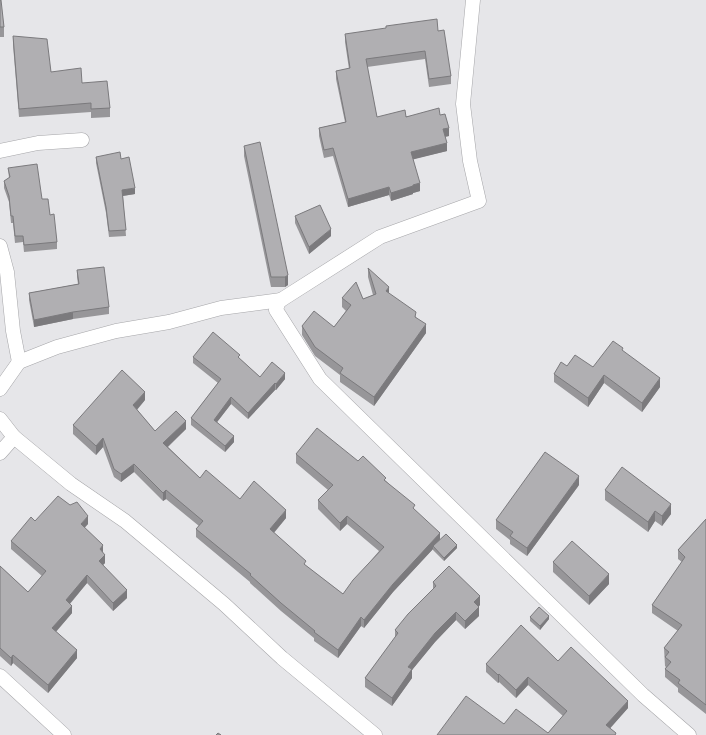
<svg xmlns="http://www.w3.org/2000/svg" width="706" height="735" viewBox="0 0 706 735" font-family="'Roboto Condensed',sans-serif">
	<rect width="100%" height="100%" fill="#e6e6e9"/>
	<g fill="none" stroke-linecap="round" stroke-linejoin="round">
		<defs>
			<g id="street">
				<path d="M473,0L463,104L470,161L479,201L380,237L281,300L278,303L276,310L320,379L643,695L689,735"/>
				<path d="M0,151L38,143L82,140"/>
				<path d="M0,246L7,272L13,331L19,362"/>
				<path d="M0,389L19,362L57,347L116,331L169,322L221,308L281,300"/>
				<path d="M0,419L14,437L71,484L125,521L224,604L282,658L375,735"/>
				<path d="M0,453L14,437"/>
				<path d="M0,676L64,735"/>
			</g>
		</defs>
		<!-- street casing -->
		<use href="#street" stroke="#a6a6a9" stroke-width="15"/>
		<!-- street -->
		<use href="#street" stroke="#fff" stroke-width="14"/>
	</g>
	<!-- wall -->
	<g fill="#979699">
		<path d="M0,0L4,27V37H0Z"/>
		<path d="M438,31L451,76V84L429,87L425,59L367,67L377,117L440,115L449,136L445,137L447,151L413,159L420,191L413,193V194L391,201L389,195L348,207L333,156L324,158L319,136V128L345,122L336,79V71L349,69L345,42V34Z"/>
		<path d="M13,36L51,72L82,83L110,108V117L91,118V112L19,117L13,45Z"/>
		<path d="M244,146L288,285L285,287H271L244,156Z"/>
		<path d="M96,157L135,194L123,196L126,236L109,237L106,213L96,163Z"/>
		<path d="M8,168L42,199L50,215L57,242V249L24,252L23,242L15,243L13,223H11L9,202L4,188V181L9,178Z"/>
		<path d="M295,216L331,236L309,254L295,223Z"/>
		<path d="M368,268L389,294L416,317L426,333L374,406L340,382V375L315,356L302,335V326L334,327L346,311L342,307V298L363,299L373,295L368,277Z"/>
		<path d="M77,270L109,307V314L73,319L34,327L29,300V293L78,284L77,277Z"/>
		<path d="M623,351L660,387L642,412L604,383L588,407L554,382V374L567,366L593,367Z"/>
		<path d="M193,357L240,359L260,377L285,379L276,390H275L248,419L231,404L217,422L234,442L225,452L191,425V418L218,383L193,363Z"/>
		<path d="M145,400L137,410L155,431L186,429L168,447L200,478L240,499L286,518L274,533L306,566L343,594L379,551L347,524L340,531L318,509V500L328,490L296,463V454L358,461L386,481L415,510L440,540L457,548L444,561L433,550V549L393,592L364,628L361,626L338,658L314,641V638L281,611L250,583V582L196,537V529L199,526L166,499L163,501L134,472L121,482L114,477L103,447L96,455L73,434V425Z"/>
		<path d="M579,485L527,556L510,544V540L496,529V520Z"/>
		<path d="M605,490L671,514L662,526L655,521L648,532L605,500Z"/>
		<path d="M706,519V714L678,692V688L665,677V669L666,667L665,666L664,648L678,631L652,613V605L682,562L678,559V550Z"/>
		<path d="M35,521L88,524L84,527L103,553L105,563L103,565L127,598L113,611L87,583L70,604L72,613L56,632L77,658L48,693L13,663L11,666L0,656V566L28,592L42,576L11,549V541Z"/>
		<path d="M553,562L609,584L589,605L553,572Z"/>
		<path d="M433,582L480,605L478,607L479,616L465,629L456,620L435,642L412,670V678L392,706L365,687V678L395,638V630L433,590Z"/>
		<path d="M530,617L549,619L540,630L530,621Z"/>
		<path d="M558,661L628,708L610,728L616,735H437L504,724L548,733L563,716L528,685L516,698L499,682L498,683L486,672V664Z"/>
	</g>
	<!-- shaded-wall -->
	<g fill="#7b7a7d">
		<path d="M449,128V136L443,137V129Z"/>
		<path d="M447,143V151L411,160V152Z"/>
		<path d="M420,183V191L413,193V194L391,201V193Z"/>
		<path d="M389,187V195L348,207V199Z"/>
		<path d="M135,188V194L122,196V190Z"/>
		<path d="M331,229V236L309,254V247Z"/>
		<path d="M288,275V285L285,287V277Z"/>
		<path d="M389,287V296L386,291Z"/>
		<path d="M73,312V319L34,327V320Z"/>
		<path d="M426,324V333L374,406V397Z"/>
		<path d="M285,373V379L276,390V384Z"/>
		<path d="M604,375V383L588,407V398Z"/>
		<path d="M660,378V387L642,412V403Z"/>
		<path d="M275,383V390L248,419V413Z"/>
		<path d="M145,392V400L133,414V405Z"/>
		<path d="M231,397V404L214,426V420Z"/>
		<path d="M186,421V429L163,451V443Z"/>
		<path d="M234,436V442L225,452V446Z"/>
		<path d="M103,438V447L96,455V446Z"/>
		<path d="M134,464V472L121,482V474Z"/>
		<path d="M579,476V485L527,556V548Z"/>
		<path d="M166,490V499L163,501V493Z"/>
		<path d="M671,504V514L662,526V516Z"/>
		<path d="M286,510V518L270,537V529Z"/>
		<path d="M655,511V521L648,532V522Z"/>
		<path d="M88,516V524L81,532V524Z"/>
		<path d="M347,516V524L340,531V523Z"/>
		<path d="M440,533V542L433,546V549L393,592L364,628V620L393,584Z"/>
		<path d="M103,545V553L100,549Z"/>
		<path d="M457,545V548L444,561V558Z"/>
		<path d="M105,555V563L99,569V561Z"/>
		<path d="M609,574V584L589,605V596Z"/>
		<path d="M87,575V583L66,608V600Z"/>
		<path d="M127,590V598L113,611V603Z"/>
		<path d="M480,596V605L474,611V602Z"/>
		<path d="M72,606V613L52,636V628Z"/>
		<path d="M479,607V616L465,629V621Z"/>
		<path d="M456,612V620L435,642L412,670V678L392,706V698L408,667L435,633Z"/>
		<path d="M549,616V619L540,630V626Z"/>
		<path d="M361,617V626L338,658V650Z"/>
		<path d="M77,650V658L48,693V685Z"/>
		<path d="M13,655V663L11,666V658Z"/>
		<path d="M499,674V682L498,683V675Z"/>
		<path d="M528,677V685L516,698V690Z"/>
		<path d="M628,701V708L606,733V725Z"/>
	</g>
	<!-- building -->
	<g fill="#b0afb2" stroke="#7b7a7d">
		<path d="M0,0H1L4,27H0Z"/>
		<path d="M437,19L438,31L444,30L451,76L429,79L425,51L366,59L377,117L405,110L406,117L439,108L440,115L445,114L449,128L443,129L447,143L411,152L420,183L413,185V186L391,193L389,187L348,199L333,148L324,150L319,128L346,122L336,71L350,68L345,34L386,28V26Z"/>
		<path d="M13,36L47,39L51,72L81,68L82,83L107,81L110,108L91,109V103L19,109Z"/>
		<path d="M260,142L288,275L285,277H271L244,146Z"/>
		<path d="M120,152L121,159L129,157L135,188L122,190L126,230L109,231L106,207L96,157Z"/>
		<path d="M37,164L42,199H48L50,215L54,214L57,242L24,245L23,236H15L13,216H11L9,196L4,181L10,177L8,168Z"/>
		<path d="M320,205L331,229L309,247L295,216Z"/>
		<path d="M104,267L109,307L73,312L34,320L29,293L79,284L77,270Z"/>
		<path d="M368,268L389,287L386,291L416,312L415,317L426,324L374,397L340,373L343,368L315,347L302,326L314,311L334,327L351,305L342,298L356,282L363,299L376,294Z"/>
		<path d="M213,332L240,355L238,357L260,377L272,362L285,373L276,384L275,383L248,413L231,397L214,420L234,436L225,446L191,418L221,379L193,357Z"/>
		<path d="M613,341L623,348L622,350L660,378L642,403L604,375L588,398L554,374L561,362L567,366L575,355L593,367Z"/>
		<path d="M122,370L145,392L133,405L155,431L176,411L186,421L163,443L200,478L206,470L240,499L254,481L286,510L270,529L306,561L304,564L343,594L353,580L384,547L347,516L340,523L318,500L333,485L296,454L317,428L358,461L363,456L386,478L384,480L415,505L413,508L440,533L393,584L364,620L361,617L338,650L314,632L315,631L281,603L250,575L251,574L196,529L203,521L166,490L163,493L134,464L121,474L114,469L103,438L96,446L73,425Z"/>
		<path d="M545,452L579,476L527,548L510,536L513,532L496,520Z"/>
		<path d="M622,467L671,504L662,516L655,511L648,522L605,490Z"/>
		<path d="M58,496L70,505L77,502L88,516L81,524L103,545L100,549L105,555L99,561L127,590L113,603L87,575L66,600L72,606L52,628L77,650L48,685L13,655L11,658L0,648V566L28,592L46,571L11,541L31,517L35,521Z"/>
		<path d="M706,519V705L678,683L680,680L665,669L671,662L665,657L669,652L664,648L682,625L652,605L685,557L678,550Z"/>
		<path d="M446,534L457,545L444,558L433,546Z"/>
		<path d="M572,541L609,574L589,596L553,562Z"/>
		<path d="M449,566L480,596L474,602L479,607L465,621L456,612L435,633L408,667L412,669L392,698L365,678L398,633L395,630L408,614L436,586L433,582Z"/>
		<path d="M539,607L549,616L540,626L530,617Z"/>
		<path d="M521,625L558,661L571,647L628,701L606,725L616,733L615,735H437L466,696L504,724L516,709L548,733L567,711L528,677L516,690L499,674L498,675L486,664Z"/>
		<path d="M218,733L221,735H216Z"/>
	</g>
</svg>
